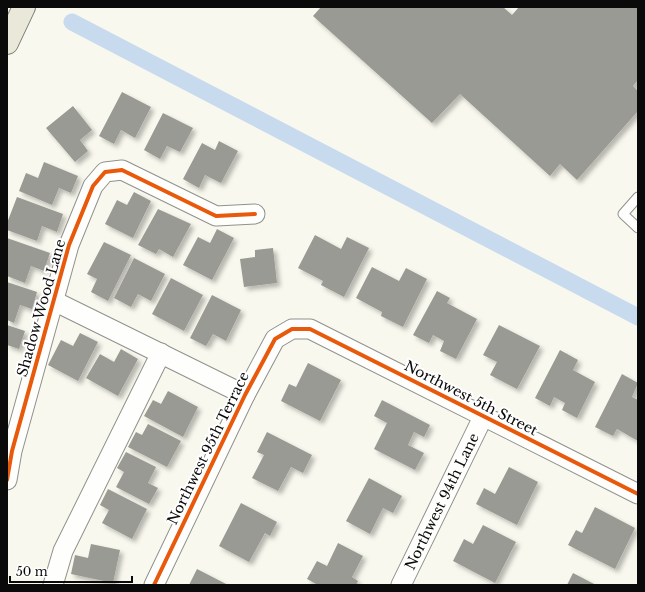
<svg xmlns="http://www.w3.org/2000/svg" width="645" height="592" viewBox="0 0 645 592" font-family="'Libre Baskerville',serif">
	<defs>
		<filter id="shadow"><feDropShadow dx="3.5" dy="3.5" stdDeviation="2" flood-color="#0004"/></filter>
	</defs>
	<rect width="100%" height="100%" fill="#f8f8ee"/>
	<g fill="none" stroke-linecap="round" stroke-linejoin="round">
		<!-- canal -->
		<path stroke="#c8daee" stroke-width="17" d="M72,22L638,317"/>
	</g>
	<!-- building -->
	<g fill="#9a9a94" filter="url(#shadow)">
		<path d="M321,7H503L512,15L519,7H638V80L633,86L638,91V111L577,180L560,164L550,176L460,94L432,123L313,16Z"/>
		<path d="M122,92L151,107L135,138L121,130L114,144L99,136Z"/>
		<path d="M73,106L92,130L80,140L88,151L75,162L46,128Z"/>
		<path d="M163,113L193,128L180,152L167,146L160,159L144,150Z"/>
		<path d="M219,141L238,151L221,183L205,175L199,188L183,179L202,143L215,150Z"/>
		<path d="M44,162L78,176L71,193L59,188L52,205L19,191L26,173L38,178Z"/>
		<path d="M134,192L151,201L133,238L105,224L117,200L127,205Z"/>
		<path d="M17,197L63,214L57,232L42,226L37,241L7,230V223Z"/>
		<path d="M158,209L191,224L173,257L159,249L156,254L138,245Z"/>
		<path d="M217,229L234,238L212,280L183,265L198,237L210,243Z"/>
		<path d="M315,235L341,249L347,237L369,248L344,297L321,285L323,281L298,268Z"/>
		<path d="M7,238L50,253L44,271L31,266L25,283L7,276Z"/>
		<path d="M104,242L131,255L108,301L91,292L97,279L87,274Z"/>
		<path d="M273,248L277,283L244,287L240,259L255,257V250Z"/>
		<path d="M134,258L165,274L151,301L138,294L131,307L114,298Z"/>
		<path d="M372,267L399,281L406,268L427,279L403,327L381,316L382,312L356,298Z"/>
		<path d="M171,278L203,295L184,331L152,314Z"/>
		<path d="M7,282L37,292L32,309L20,305L14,323L7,320Z"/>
		<path d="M437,291L450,298L447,303L477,319L456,359L440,351L444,341L433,335L429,343L413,335Z"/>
		<path d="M212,295L241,310L226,341L213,334L206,346L190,338Z"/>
		<path d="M7,325L25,331L19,349L7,345Z"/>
		<path d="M499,325L540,346L517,389L490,375L497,362L483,355Z"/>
		<path d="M80,333L98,342L78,381L48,365L61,340L73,346Z"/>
		<path d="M121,349L138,359L118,396L86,378L100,354L114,362Z"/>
		<path d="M560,350L578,360L573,370L595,382L577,418L562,410L565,403L554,397L550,406L535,398Z"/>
		<path d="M308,363L341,380L320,421L281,401L289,384L296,387Z"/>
		<path d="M622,374L638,383L632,397L638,400V441L617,429L613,436L595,427Z"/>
		<path d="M168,391L198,407L183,437L144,416L153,400L161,404Z"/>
		<path d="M382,400L430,425L424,437L414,432L408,445L424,453L415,470L374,449L387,423L374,416Z"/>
		<path d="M148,424L181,441L167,467L128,447L136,432L142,435Z"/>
		<path d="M267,432L312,455L303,473L291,467L278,491L252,478L264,455L257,452Z"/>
		<path d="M126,452L156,467L148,483L158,488L149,504L116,487L124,472L117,468Z"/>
		<path d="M509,467L538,482L517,525L476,504L484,488L495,494Z"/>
		<path d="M369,478L402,496L393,513L383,508L370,534L346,521Z"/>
		<path d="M108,489L147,509L132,539L102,523L109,510L100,505Z"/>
		<path d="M241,503L277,522L270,536L265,533L249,562L219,546Z"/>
		<path d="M595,507L635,528L615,569L568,545L576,530L582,533Z"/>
		<path d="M483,525L516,542L495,583L453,561L464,539L473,544Z"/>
		<path d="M338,543L363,556L352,577L358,581L356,585H318L307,579L317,561L327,566Z"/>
		<path d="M91,544L120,550L113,583L71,574L75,555L88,558Z"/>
		<path d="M197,569L228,585H189Z"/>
		<path d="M573,573L596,585H567Z"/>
	</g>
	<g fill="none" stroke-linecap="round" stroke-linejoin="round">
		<defs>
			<path id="service" d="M638,197L623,214L638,228"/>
			<g id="minor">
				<path d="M54,301L245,395"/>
				<path d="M7,480L12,451L69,245L93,186L105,172L122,170L216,216L255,214"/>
				<path d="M53,585L63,551L161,353"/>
				<path d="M154,585L245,395L275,339L292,329H310L638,494"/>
				<path id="s1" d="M401,585L483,417"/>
			</g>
			<path id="primary" d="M7,43L24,7"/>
		</defs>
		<!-- service casing -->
		<use href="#service" stroke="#91918d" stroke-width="11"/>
		<!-- minor casing -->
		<use href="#minor" stroke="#91918d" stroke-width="21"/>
		<!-- primary casing -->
		<use href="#primary" stroke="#7e7e7a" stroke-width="24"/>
		<!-- service -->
		<use href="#service" stroke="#fefefc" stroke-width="9"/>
		<!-- minor -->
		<use href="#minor" stroke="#fefefc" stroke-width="19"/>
		<!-- primary -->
		<use href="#primary" stroke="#e9e8d9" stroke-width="22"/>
		<defs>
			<g id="cycleway">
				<path d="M7,480L12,451L69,245L93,186L105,172L122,170L216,216L255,214"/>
				<path d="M154,585L245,395L275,339L292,329H310L638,494"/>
			</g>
		</defs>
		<!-- cycleway casing -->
		<use href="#cycleway" stroke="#fff" stroke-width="6"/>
		<!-- cycleway -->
		<use href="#cycleway" stroke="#e8590c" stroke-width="4"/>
	</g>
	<g text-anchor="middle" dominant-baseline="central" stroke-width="4" stroke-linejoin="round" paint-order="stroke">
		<!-- street labels -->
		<g font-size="14" fill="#0a0a0a" stroke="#fff">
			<text transform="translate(41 308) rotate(-74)">Shadow Wood Lane</text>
			<text transform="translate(471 398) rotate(27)">Northwest 5th Street</text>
			<text transform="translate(208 448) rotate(-64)">Northwest 95th Terrace</text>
			<text stroke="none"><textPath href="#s1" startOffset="93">Northwest 94th Lane</textPath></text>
		</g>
	</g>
	<!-- border -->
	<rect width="645" height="592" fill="none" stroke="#0a0a0a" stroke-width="16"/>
	<!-- scale -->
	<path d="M10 576v6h122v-6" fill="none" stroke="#0a0a0a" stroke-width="2"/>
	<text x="16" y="576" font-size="12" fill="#0a0a0a" stroke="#ffffff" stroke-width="3" paint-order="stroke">50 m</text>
</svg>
